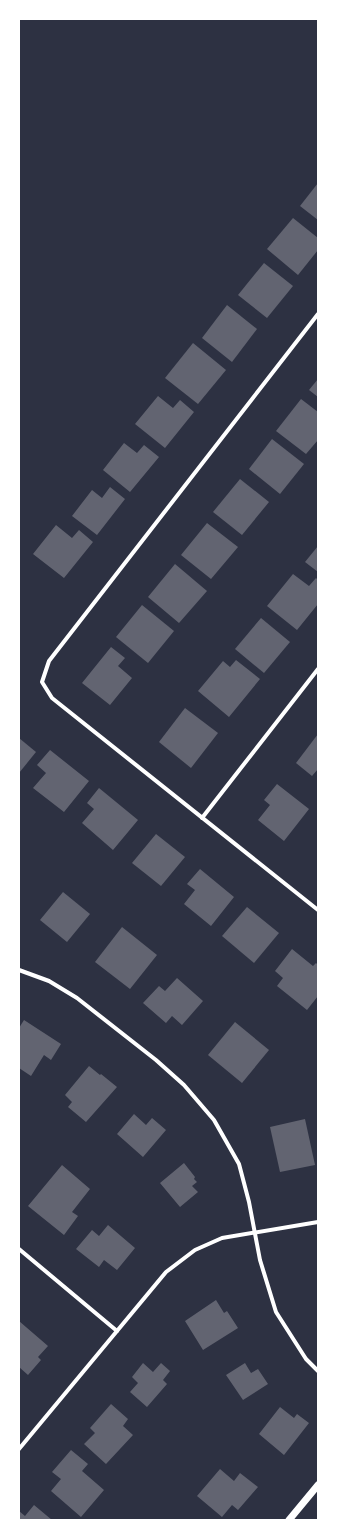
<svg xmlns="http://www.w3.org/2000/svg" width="337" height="1539" viewBox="0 0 337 1539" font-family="'PT Serif',serif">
	<rect width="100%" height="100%" fill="#2d3142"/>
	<!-- building -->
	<g fill="#626471">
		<path d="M318,183V220L300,206Z"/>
		<path d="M293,218L318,238V250L298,275L267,249Z"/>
		<path d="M264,263L293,286L267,318L238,295Z"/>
		<path d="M227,305L257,329L232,362L202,338Z"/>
		<path d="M193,343L226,370L198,404L165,378Z"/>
		<path d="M318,379V397L309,390Z"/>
		<path d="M158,396L173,408L180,400L194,412L165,448L135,424Z"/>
		<path d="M301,399L318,412V440L306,454L276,431Z"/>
		<path d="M272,439L304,464L280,494L249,469Z"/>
		<path d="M124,443L137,453L144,445L159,457L130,492L103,470Z"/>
		<path d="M240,479L269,502L242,535L213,512Z"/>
		<path d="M110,487L125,499L97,535L72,516L92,490L102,498Z"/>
		<path d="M207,523L238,547L211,579L181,555Z"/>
		<path d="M56,525L72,538L79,530L93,542L64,578L33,554Z"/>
		<path d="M318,546V572L305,562Z"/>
		<path d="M175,564L207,591L179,623L148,597Z"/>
		<path d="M293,574L309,586L316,578L318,580V604L297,630L267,606Z"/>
		<path d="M142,605L174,631L148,663L116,637Z"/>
		<path d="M261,618L290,642L264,673L235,649Z"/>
		<path d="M111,647L125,658L118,666L132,678L110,705L82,683Z"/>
		<path d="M236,660L260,679L229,717L198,691L223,661L230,667Z"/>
		<path d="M185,708L218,733L191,768L159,742Z"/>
		<path d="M318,734V769L312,776L296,763Z"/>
		<path d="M19,738L36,752L19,773Z"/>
		<path d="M50,750L89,781L64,812L33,788L46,773L37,765Z"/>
		<path d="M277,784L309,809L284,841L258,820L270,805L264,800Z"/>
		<path d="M99,788L138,820L113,850L82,823L94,809L87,803Z"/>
		<path d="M156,834L185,857L161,886L132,863Z"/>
		<path d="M200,869L234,897L211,926L184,904L195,890L187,884Z"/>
		<path d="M63,892L90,914L67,942L40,920Z"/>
		<path d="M247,907L279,933L254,963L222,936Z"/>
		<path d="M122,927L157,955L130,989L95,962Z"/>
		<path d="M292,949L313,966L316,963L318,965V996L307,1010L277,986L283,978L275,971Z"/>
		<path d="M177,978L203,1001L182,1025L172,1016L166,1023L143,1003L159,986L165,991Z"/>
		<path d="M24,1020L61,1044L51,1060L44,1055L31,1076L19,1068V1028Z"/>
		<path d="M235,1022L269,1050L242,1083L208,1055Z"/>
		<path d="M89,1066L100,1075L101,1074L117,1087L86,1122L68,1107L72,1102L65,1095Z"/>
		<path d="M134,1114L146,1125L152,1118L166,1130L143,1157L117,1134Z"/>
		<path d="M305,1119L315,1165L280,1172L270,1127Z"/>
		<path d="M184,1163L195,1177L194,1179L197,1182L192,1186L198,1192L180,1207L160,1183Z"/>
		<path d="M62,1165L90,1189L72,1212L78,1216L64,1235L28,1206Z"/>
		<path d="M108,1225L135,1248L117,1270L104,1260L99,1267L76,1249L92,1230L99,1236Z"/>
		<path d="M216,1300L224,1313L227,1311L238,1328L203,1350L185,1321Z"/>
		<path d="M19,1321L48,1346L38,1357L41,1360L28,1375L19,1367Z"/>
		<path d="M143,1363L153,1372L161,1363L170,1371L163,1380L167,1384L147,1407L130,1392L138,1383L132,1377Z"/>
		<path d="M245,1363L251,1373L258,1369L268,1384L243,1400L226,1375Z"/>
		<path d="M111,1404L128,1419L123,1426L133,1435L106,1464L84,1444L95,1433L90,1428Z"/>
		<path d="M280,1407L294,1418L297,1414L309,1423L284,1455L259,1434Z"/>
		<path d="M71,1450L88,1464L82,1471L104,1490L81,1517L51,1491L61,1479L52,1472Z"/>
		<path d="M220,1469L234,1481L240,1473L258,1487L238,1510L232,1505L222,1517L197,1496Z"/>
		<path d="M34,1505L52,1520H19V1511L25,1516Z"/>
	</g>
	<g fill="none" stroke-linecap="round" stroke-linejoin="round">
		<!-- minor -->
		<g stroke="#fff" stroke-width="4">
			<path d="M318,314L49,661L42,682L52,698L318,910"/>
			<path d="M202,818L318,669"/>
			<path d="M19,970L49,981L77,998L156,1060L184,1085L214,1120L239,1164L249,1202L260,1260L276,1312L306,1359L318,1371"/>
			<path d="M19,1249L117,1331"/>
			<path d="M19,1449L166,1272L195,1250L222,1238L318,1222"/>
		</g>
		<!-- tertiary -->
		<path stroke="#fff" stroke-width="7" d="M289,1520L318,1485"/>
	</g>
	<!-- border -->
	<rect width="337" height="1539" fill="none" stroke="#ffffff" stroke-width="40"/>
</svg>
